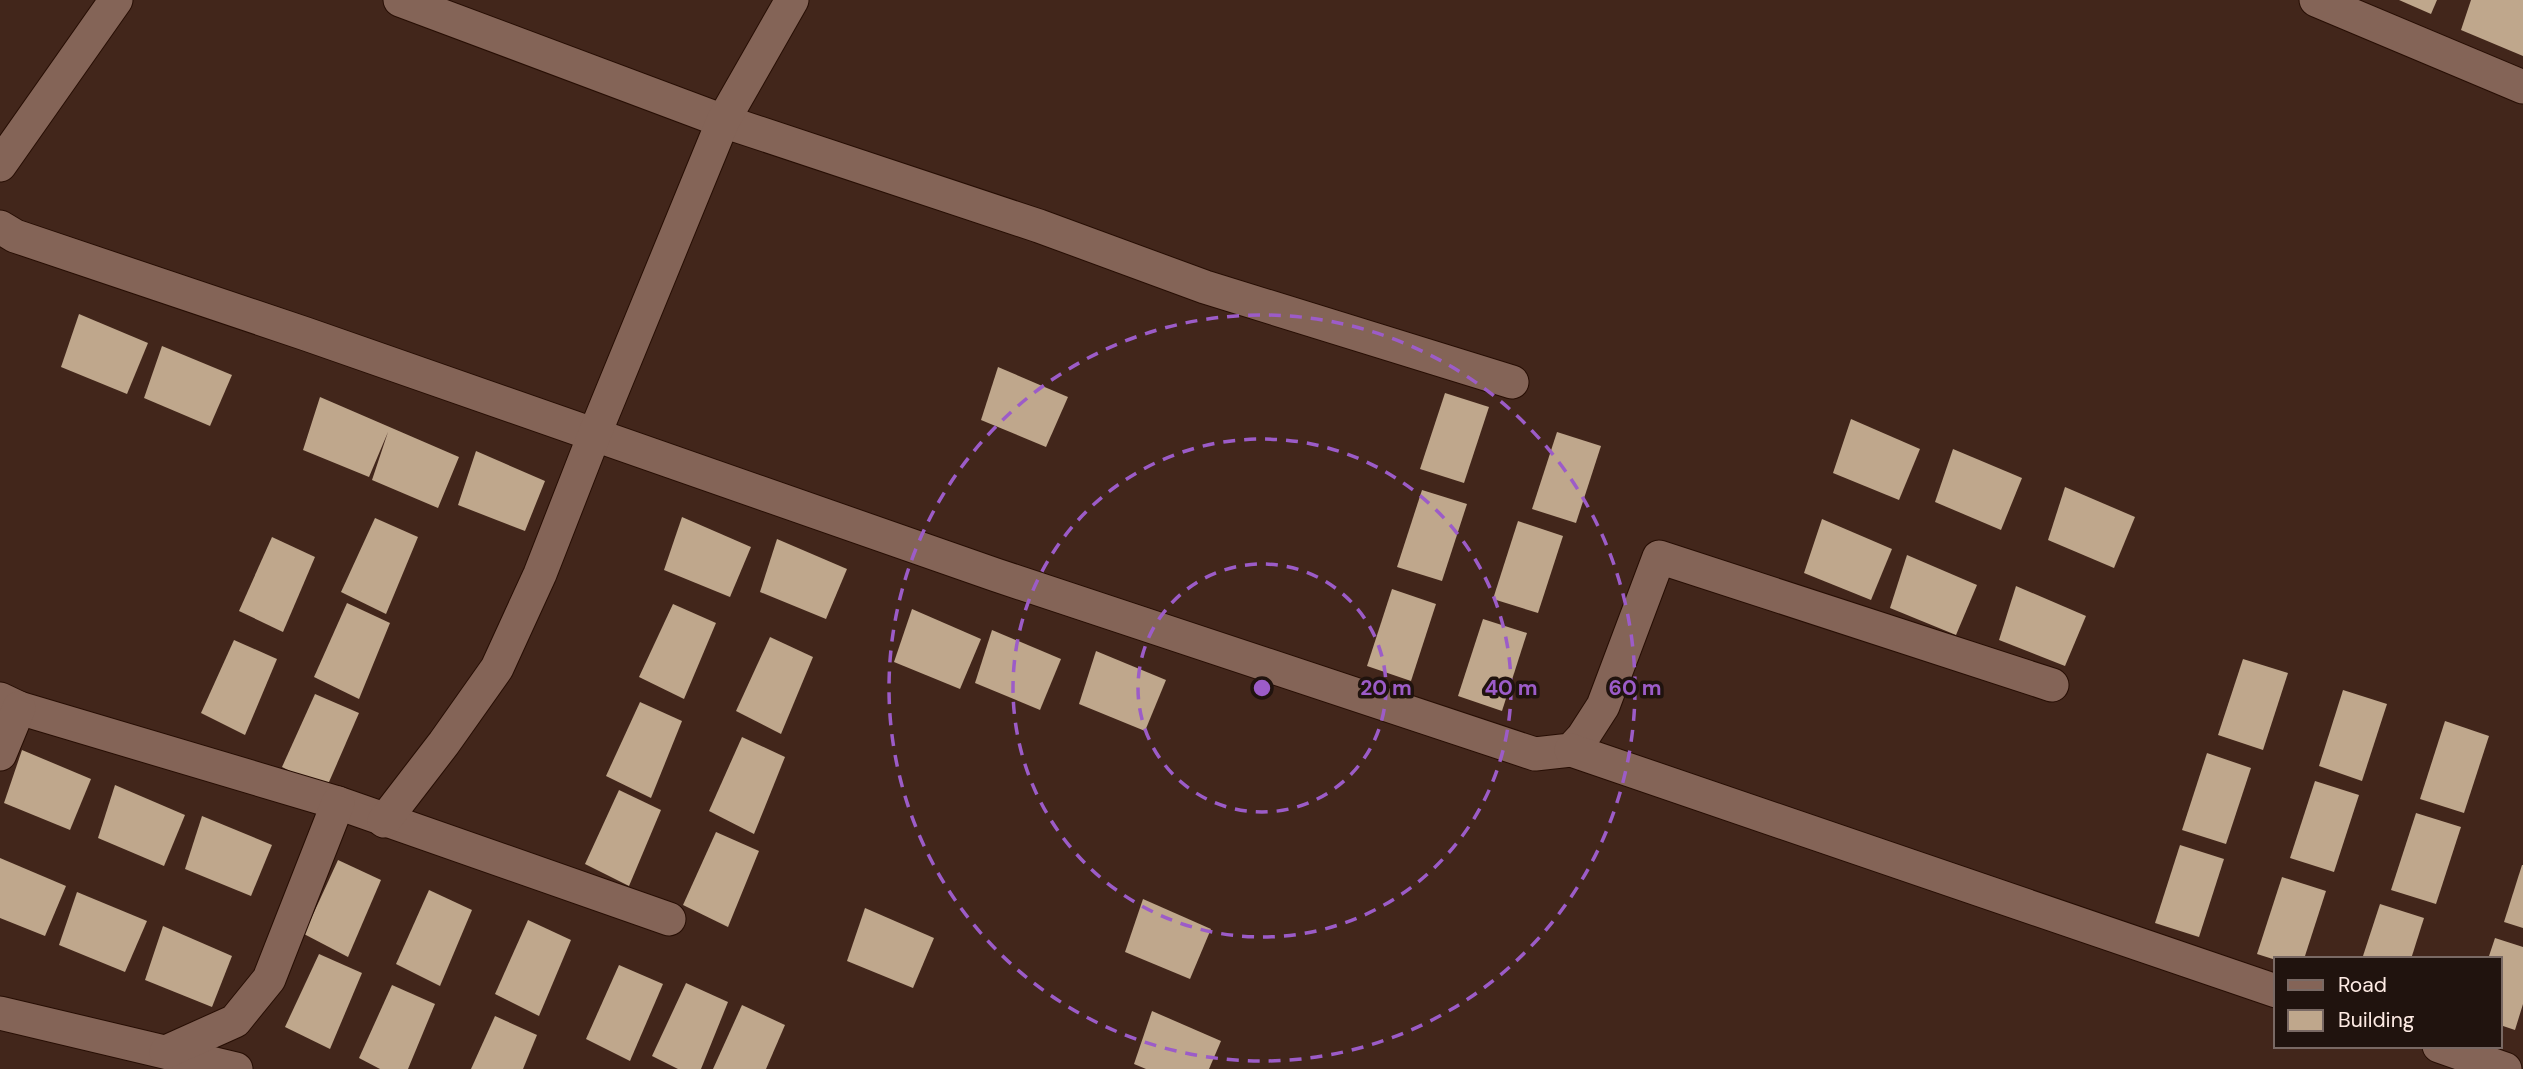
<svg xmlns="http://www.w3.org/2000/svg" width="2523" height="1069" viewBox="0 0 2523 1069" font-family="'DM Sans',sans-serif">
	<rect width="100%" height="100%" fill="#42261b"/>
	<!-- building -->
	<g fill="#bfa78c">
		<path d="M2399,0H2437L2431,14Z"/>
		<path d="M2471,0H2523V56L2461,30Z"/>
		<path d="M79,314L148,343L127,394L61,367Z"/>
		<path d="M162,346L232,375L210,426L144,398Z"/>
		<path d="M998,367L1068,397L1046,447L981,420Z"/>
		<path d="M1445,393L1489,407L1464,483L1420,469Z"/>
		<path d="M320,397L459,457L438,508L372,480L388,432L369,477L303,450Z"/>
		<path d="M1851,419L1920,449L1899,500L1833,473Z"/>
		<path d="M1557,432L1601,446L1576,523L1532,509Z"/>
		<path d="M1953,449L2022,478L2001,530L1935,502Z"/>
		<path d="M476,451L545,481L525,531L458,505Z"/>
		<path d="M2065,487L2135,517L2114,568L2048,540Z"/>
		<path d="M1422,490L1467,504L1442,581L1397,567Z"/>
		<path d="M682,517L751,547L730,597L664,570Z"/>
		<path d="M375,518L418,537L386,614L341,592Z"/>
		<path d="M1822,519L1892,549L1871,600L1804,573Z"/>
		<path d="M1518,521L1563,536L1538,613L1493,599Z"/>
		<path d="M272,537L315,557L283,632L239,611Z"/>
		<path d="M777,539L847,569L826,619L760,592Z"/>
		<path d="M1907,555L1977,585L1956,635L1890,608Z"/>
		<path d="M2016,586L2086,616L2065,666L1999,640Z"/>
		<path d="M1392,589L1436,604L1411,681L1367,666Z"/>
		<path d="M347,603L390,623L359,699L314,677Z"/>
		<path d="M673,604L716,623L684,699L639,677Z"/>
		<path d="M912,609L981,639L960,689L894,662Z"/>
		<path d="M1483,619L1527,633L1502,711L1458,696Z"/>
		<path d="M992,630L1061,659L1040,710L975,683Z"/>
		<path d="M770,637L813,657L781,734L736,711Z"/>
		<path d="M234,640L277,659L245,735L201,713Z"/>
		<path d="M1096,651L1166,680L1145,731L1079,704Z"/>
		<path d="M2243,659L2288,673L2263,750L2218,735Z"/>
		<path d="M2343,690L2387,704L2362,781L2319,766Z"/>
		<path d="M315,694L359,713L326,789L282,767Z"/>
		<path d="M640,702L682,721L651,798L606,776Z"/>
		<path d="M2445,721L2489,736L2464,813L2420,799Z"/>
		<path d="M742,737L785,757L754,834L709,811Z"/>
		<path d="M22,750L91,779L70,830L4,803Z"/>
		<path d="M2207,753L2251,768L2226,844L2182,830Z"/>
		<path d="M2315,781L2359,795L2334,872L2290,858Z"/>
		<path d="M115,785L185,815L164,866L98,838Z"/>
		<path d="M619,790L661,810L629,886L585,864Z"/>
		<path d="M2416,813L2461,827L2436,904L2391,890Z"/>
		<path d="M202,816L272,845L251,896L185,869Z"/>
		<path d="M716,832L759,851L728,927L683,905Z"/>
		<path d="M2180,845L2224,859L2199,937L2155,923Z"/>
		<path d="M0,858L66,886L45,936L0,918Z"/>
		<path d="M338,860L381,880L348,957L304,934Z"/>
		<path d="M2522,865H2523V928L2504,922Z"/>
		<path d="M2282,877L2326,891L2304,959L2276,960L2257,954Z"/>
		<path d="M429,890L472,910L440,986L396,964Z"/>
		<path d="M77,892L147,921L125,972L59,945Z"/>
		<path d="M1143,899L1211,929L1190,979L1125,952Z"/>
		<path d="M2380,904L2424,918L2411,959H2362Z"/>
		<path d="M865,908L934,938L913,988L847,961Z"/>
		<path d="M528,920L571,940L539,1016L495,994Z"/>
		<path d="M163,926L232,956L212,1007L145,980Z"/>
		<path d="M2495,938L2523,947V1004L2515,1030L2500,1025V959H2488Z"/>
		<path d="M319,954L362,973L330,1049L285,1027Z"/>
		<path d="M619,965L663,984L630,1061L586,1039Z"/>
		<path d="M686,983L728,1002L701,1069H678L652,1056Z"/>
		<path d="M392,985L435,1004L408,1069H380L359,1058Z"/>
		<path d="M742,1005L785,1025L766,1069H713Z"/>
		<path d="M1152,1011L1221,1041L1209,1069H1146L1134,1064Z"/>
		<path d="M495,1016L537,1035L523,1069H471Z"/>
	</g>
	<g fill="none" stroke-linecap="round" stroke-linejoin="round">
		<defs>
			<g id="street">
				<path d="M400,0L723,121L1039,226L1205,287L1512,382"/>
				<path d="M2316,0L2523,87"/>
				<path d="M0,165L116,0"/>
				<path d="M0,227L15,236L306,334L996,575L1535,754L1571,750L1583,737L1603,706L1659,557L2052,685"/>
				<path d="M0,699L19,708L338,803L669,919"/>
				<path d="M1571,750L2276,991"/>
				<path d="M0,754L19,708"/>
				<path d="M384,821L444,743L497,668L540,574L595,433L723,121L792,0"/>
				<path d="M0,1013L236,1069"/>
				<path d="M2439,1046L2505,1069"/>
				<path d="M166,1052L235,1021L269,979L338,803"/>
			</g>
		</defs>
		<!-- street casing -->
		<use href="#street" stroke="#270e04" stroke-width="35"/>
		<!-- street -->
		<use href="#street" stroke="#846457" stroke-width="33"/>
	</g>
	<!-- distance rings -->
	<g fill="none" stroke="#9c5cc8" stroke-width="3.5" stroke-dasharray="12 9">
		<circle cx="1262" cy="688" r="124"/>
		<circle cx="1262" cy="688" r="249"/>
		<circle cx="1262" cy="688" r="373"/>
	</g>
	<circle cx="1262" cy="688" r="10" fill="#9c5cc8" stroke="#20130e" stroke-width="3.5"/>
	<g font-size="21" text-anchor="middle" font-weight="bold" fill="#9c5cc8" stroke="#20130e" stroke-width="7" stroke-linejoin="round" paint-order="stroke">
		<text x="1386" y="695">20 m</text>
		<text x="1511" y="695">40 m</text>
		<text x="1635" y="695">60 m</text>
	</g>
	<!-- legend -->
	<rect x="2274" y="957" width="228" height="91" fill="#20130e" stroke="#796964" stroke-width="2"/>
	<rect x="2288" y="980" width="35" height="10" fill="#846457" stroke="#796964" stroke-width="2"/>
	<text x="2338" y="992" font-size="21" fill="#feebe4">Road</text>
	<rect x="2288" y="1010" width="35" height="21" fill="#bfa78c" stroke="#796964" stroke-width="2"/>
	<text x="2338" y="1027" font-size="21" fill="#feebe4">Building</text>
</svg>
